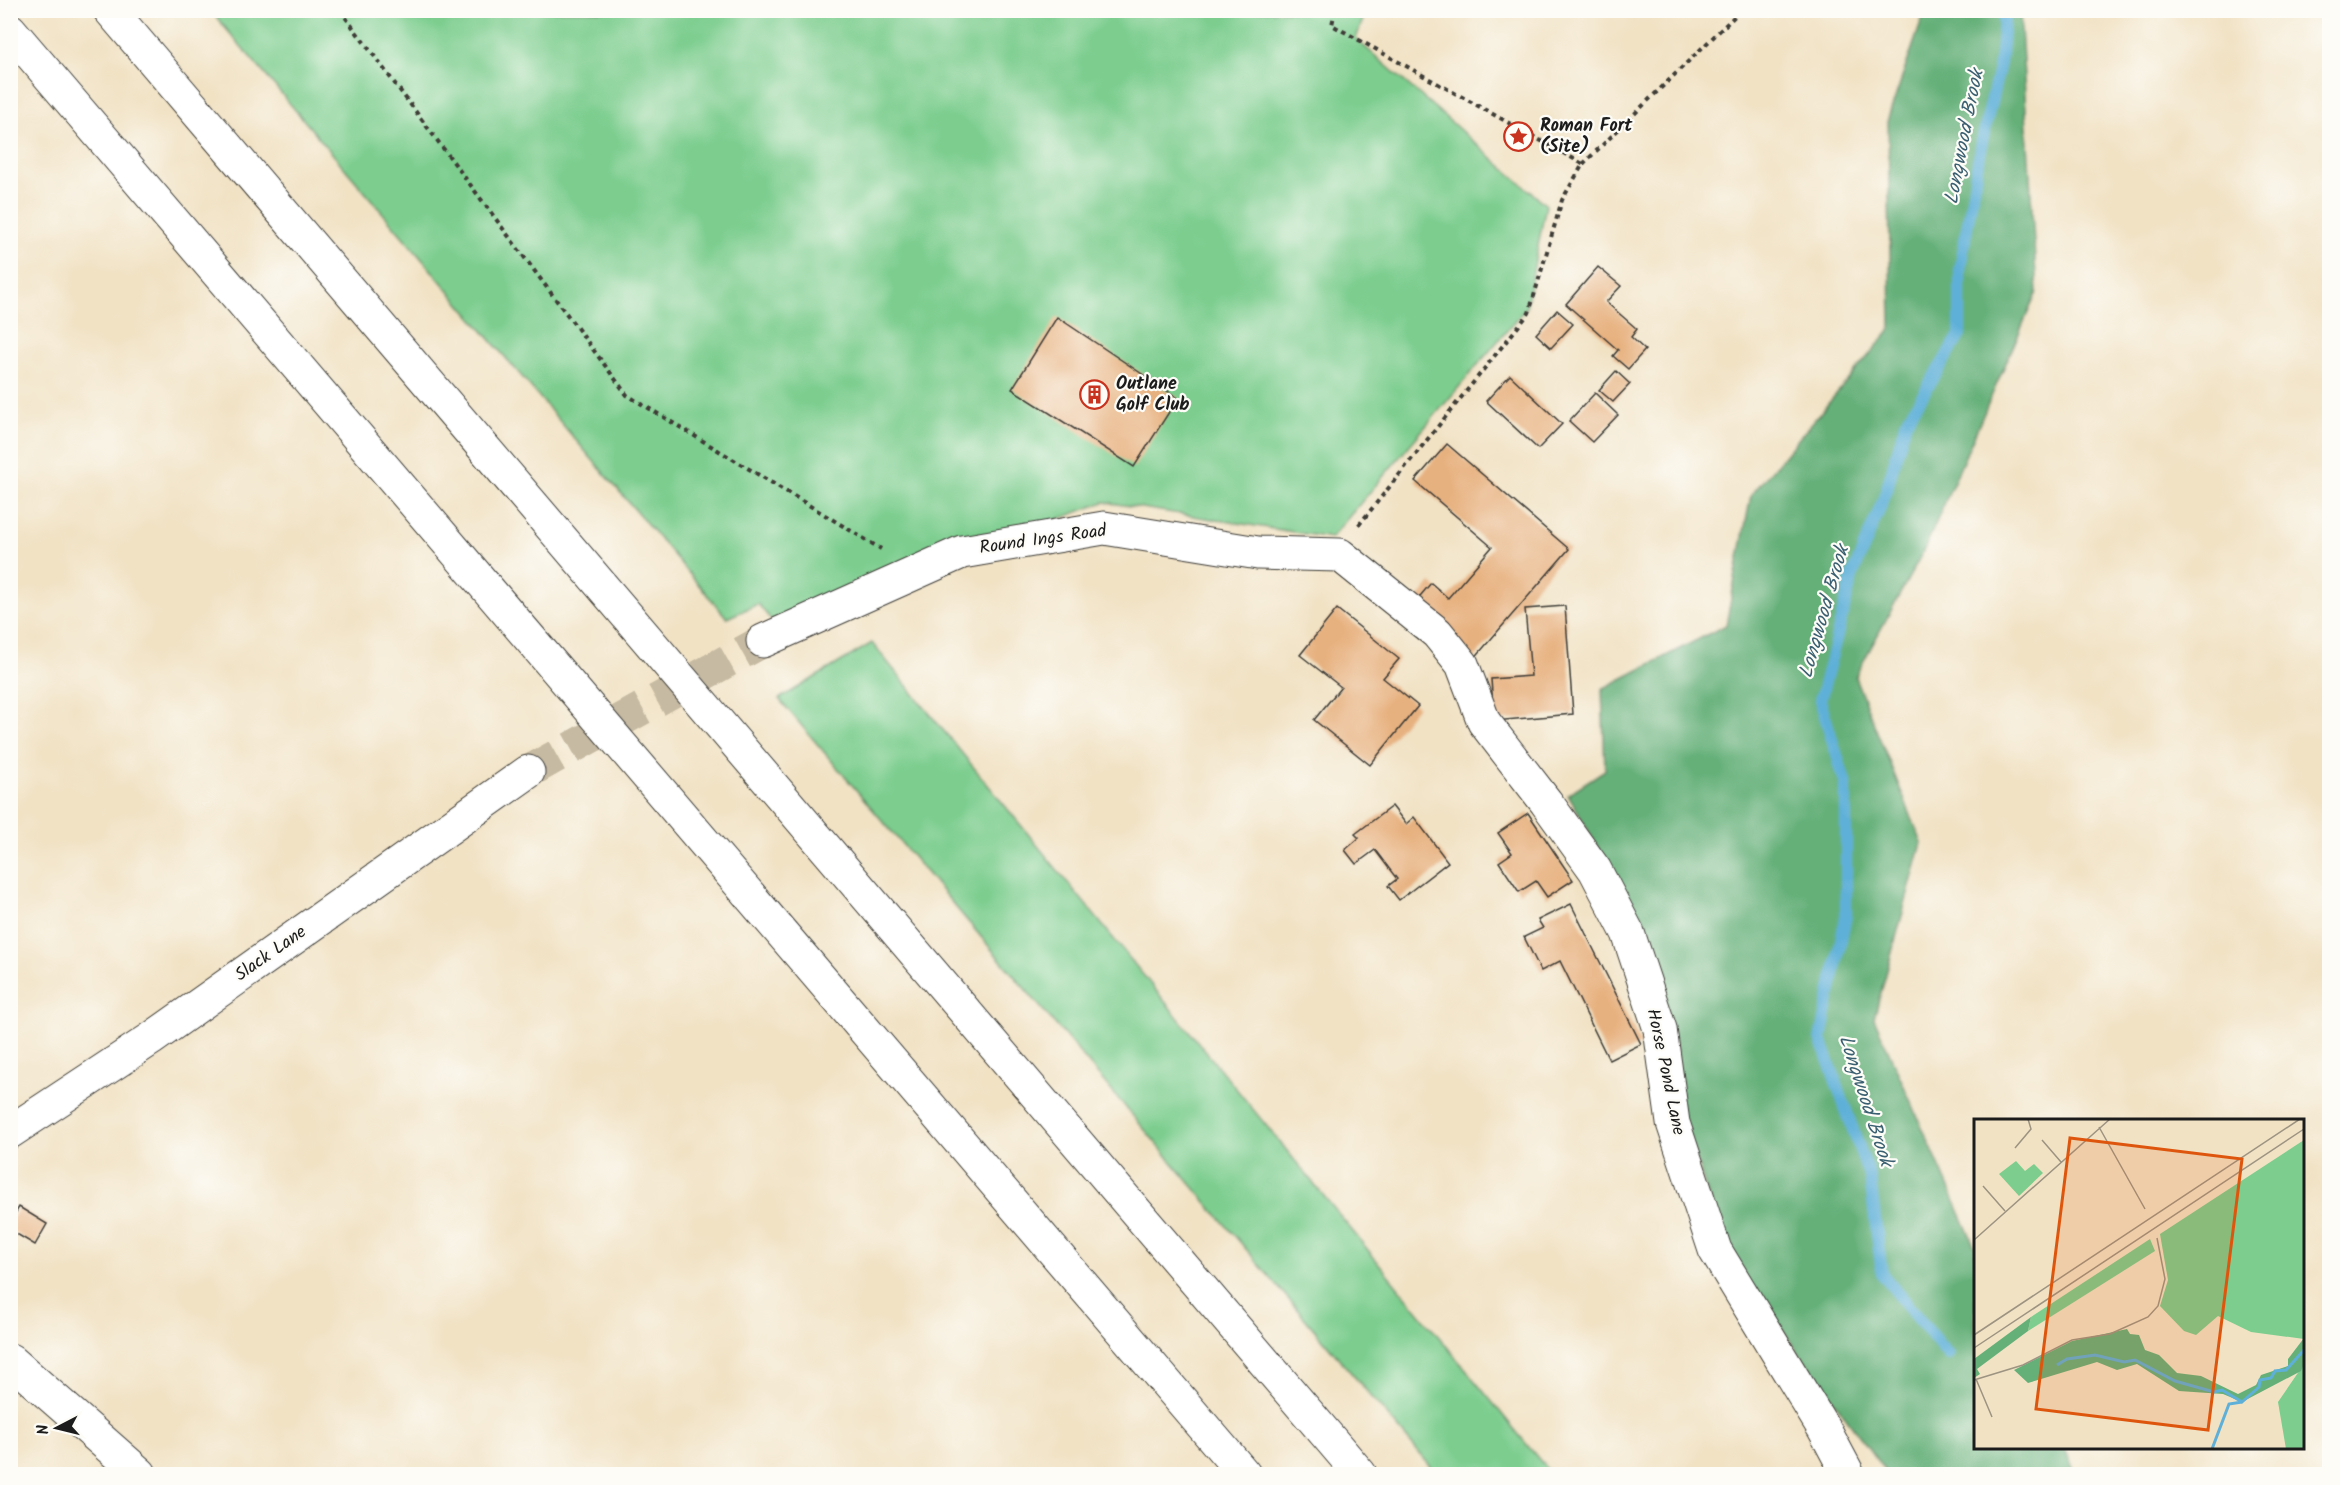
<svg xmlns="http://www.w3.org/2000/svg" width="2340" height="1485" viewBox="0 0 2340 1485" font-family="Kalam,sans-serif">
	<rect width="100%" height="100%" fill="#fdfcf7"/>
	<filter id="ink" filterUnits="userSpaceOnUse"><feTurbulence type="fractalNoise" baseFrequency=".0167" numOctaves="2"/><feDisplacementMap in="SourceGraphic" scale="12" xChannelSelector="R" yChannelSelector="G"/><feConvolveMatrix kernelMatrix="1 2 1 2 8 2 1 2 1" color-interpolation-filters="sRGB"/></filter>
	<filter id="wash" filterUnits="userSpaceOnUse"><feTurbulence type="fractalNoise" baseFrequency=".008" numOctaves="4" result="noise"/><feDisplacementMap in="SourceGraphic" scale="24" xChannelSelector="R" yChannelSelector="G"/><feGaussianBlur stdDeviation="1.35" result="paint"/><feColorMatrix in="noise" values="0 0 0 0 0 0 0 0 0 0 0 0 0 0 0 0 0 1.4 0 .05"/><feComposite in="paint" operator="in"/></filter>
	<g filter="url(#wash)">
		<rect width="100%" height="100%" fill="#f1e2c4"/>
		<!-- green -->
		<g fill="#7ccd8e" stroke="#4c7455" stroke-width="1.5">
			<path d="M211,11H1366L1356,39L1546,205L1526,308L1331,538L1104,502L776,626L758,604L727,618Z"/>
			<path d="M872,643L1551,1474H1437L779,699Z"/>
		</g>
		<!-- forest -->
		<path fill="#65b079" stroke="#40664a" stroke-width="1.5" d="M1925,11H2020L2037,292L1925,548L1855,677L1922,843L1874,1018L1975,1247L1976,1448H2064L2076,1474H1887L1727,1254L1667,1070L1677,1055L1644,930L1568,794L1605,770L1602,689L1726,625L1751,495L1891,329L1888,118Z"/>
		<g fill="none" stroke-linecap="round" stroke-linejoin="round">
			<!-- stream -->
			<path stroke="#5eb0d9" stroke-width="12" d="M1948,1355L1882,1274L1870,1178L1821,1039L1846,915V785L1820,700L1853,574L1884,498L1906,422L1960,335V270L1979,155L2000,63L2005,10"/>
		</g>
		<g id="blocks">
			<!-- building -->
			<g fill="#e7b17f">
				<path d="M1598,267L1621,286L1606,302L1637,329L1631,337L1645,350L1628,369L1613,356L1618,350L1566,304Z"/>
				<path d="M1557,310L1573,324L1551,348L1536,334Z"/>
				<path d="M1057,317L1178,398L1134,467L1012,389Z"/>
				<path d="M1616,371L1630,384L1613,402L1599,390Z"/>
				<path d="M1510,375L1562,424L1538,449L1486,401Z"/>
				<path d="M1595,393L1618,415L1592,442L1569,421Z"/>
				<path d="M1447,444L1569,549L1472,661L1410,608L1431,583L1448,598L1492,547L1415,481Z"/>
				<path d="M1565,606L1573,714L1494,721L1491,679L1531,676L1525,609Z"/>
				<path d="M1337,609L1399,659L1383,678L1418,706L1370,765L1314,720L1341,687L1300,655Z"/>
				<path d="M1392,806L1406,824L1414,817L1448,862L1399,900L1388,886L1397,879L1375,850L1356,864L1345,850L1359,838L1355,834Z"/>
				<path d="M1528,813L1573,880L1547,897L1536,881L1519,892L1499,862L1512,853L1498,833Z"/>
				<path d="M1571,904L1641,1044L1609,1060L1560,961L1541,971L1524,937L1543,928L1538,920Z"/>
				<path d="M19,1207L47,1224L35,1245L10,1230V1222Z"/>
			</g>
		</g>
	</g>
	<g filter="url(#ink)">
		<use href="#blocks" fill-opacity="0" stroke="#3c3a35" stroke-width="1.5"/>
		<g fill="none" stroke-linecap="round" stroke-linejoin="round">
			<!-- minor-tunnel -->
			<path stroke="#c6baa2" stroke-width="33" stroke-dasharray="33 16" stroke-linecap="butt" d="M528,772L763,641"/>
			<defs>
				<g id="minor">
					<path d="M763,641L962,552L1104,528L1258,553L1340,555L1437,633L1462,664L1484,722L1546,802L1595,870L1628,933L1660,1029L1673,1123L1715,1250L1824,1429L1848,1474"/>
					<path d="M10,1132L151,1039L528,772"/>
				</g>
				<path id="major" d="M10,1360L140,1474"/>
				<g id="highway">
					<path d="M110,10L1360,1474"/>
					<path d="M10,30L1244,1474"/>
				</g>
			</defs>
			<!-- minor casing -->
			<use href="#minor" stroke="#3c3a35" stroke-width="35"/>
			<!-- major casing -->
			<use href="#major" stroke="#3c3a35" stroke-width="35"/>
			<!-- highway casing -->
			<use href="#highway" stroke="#3c3a35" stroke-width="35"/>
			<!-- path -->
			<g stroke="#3c3a35" stroke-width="4" stroke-dasharray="4.5 4.5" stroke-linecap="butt">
				<path d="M340,10L627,395L881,549"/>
				<path d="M1335,10L1332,25L1583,164L1562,200L1529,313L1358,526"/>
				<path d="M1583,164L1741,10"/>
			</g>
			<!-- minor -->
			<use href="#minor" stroke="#fff" stroke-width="33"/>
			<!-- major -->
			<use href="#major" stroke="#fff" stroke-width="33"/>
			<!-- highway -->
			<use href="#highway" stroke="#fff" stroke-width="33"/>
		</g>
	</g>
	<!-- icons -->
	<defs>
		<symbol id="sight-ring" viewBox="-11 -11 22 22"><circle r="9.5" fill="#fdfcf7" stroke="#c8321e" stroke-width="1.5"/><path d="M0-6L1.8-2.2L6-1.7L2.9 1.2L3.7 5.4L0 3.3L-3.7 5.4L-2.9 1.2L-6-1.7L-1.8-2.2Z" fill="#c8321e"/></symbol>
		<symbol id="building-ring" viewBox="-11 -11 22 22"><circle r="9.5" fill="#fdfcf7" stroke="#c8321e" stroke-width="1.5"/><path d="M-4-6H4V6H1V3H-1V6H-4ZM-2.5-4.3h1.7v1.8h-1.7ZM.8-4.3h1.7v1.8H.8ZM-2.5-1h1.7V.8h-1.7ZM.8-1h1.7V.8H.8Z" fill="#c8321e"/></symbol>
	</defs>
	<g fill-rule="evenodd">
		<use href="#sight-ring" x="1502" y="120" width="33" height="33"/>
		<use href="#building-ring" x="1078" y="378" width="33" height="33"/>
	</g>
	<g text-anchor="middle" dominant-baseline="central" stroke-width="4.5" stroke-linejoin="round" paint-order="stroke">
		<!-- poi labels -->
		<g font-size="18" font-weight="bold" fill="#1c1c1c" stroke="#fdfcf7" text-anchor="start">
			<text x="1540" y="126">Roman Fort<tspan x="1540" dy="21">(Site)</tspan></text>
			<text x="1116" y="384">Outlane<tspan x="1116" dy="21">Golf Club</tspan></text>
		</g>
		<!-- street labels -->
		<g font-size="18" fill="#1c1c1c" stroke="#fdfcf7">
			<text transform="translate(1043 540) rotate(-8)">Round Ings Road</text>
			<text transform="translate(271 954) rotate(-35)">Slack Lane</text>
			<text transform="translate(1665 1072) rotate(78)">Horse Pond Lane</text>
		</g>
		<!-- water labels -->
		<g font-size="20" font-style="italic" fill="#3a5f71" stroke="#fdfcf7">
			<text transform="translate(1965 137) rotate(-79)">Longwood Brook</text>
			<text transform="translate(1825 612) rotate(-74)">Longwood Brook</text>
			<text transform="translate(1865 1101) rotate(72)">Longwood Brook</text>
		</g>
	</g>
	<!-- overview -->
	<g transform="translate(1974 1119)">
		<rect width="330" height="330" fill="#f1e2c4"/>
		<path d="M330,21V220L277,213L244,197L222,216L210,212L186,187L194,161L186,115ZM42,42L51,52L60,45L69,54L45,77L25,55ZM176,120L181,132L54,212L57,198ZM330,245V330H312L304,283Z" fill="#7ccd8e"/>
		<path d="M57,198L54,212L3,250L6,255L0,259V240ZM153,210L156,215L165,216L171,231L185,236L203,254L227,257L264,275L282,266L287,256L314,247V240L330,219V245L327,252L268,283L249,275L205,272L163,245L143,251L123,243L54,264L40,251L98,222Z" fill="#65b079"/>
		<path fill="none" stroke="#5eb0d9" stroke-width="3" d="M83,246L93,240L121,236L150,243L161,241L201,262L240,273L248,271L268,283L285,268L286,261L297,259L301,252L312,251L330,231M238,330L255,285L268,283"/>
		<path fill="none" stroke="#9c9381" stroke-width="1.5" d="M125,8L171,90M68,21L87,43M41,29L57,10L54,0M9,67L31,92M0,121L136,0M0,216L326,0M0,229L330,10M2,260L18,298M0,261L49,246L98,221L136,215L174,198L184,187L191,160L183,119"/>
		<path fill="#de560d" fill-opacity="0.15" stroke="#de560d" stroke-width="3" d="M96,19L268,40L234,311L62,290Z"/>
		<rect width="330" height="330" fill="none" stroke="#1c1c1c" stroke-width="3"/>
	</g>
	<!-- margin -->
	<rect width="2340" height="1485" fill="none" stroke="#fdfcf7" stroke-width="36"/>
	<!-- north arrow -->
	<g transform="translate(57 1428) rotate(263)" stroke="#fdfcf7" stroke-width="4.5" paint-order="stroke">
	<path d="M0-4.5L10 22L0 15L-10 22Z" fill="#1c1c1c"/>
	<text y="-9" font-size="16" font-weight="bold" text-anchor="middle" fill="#1c1c1c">N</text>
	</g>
</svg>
